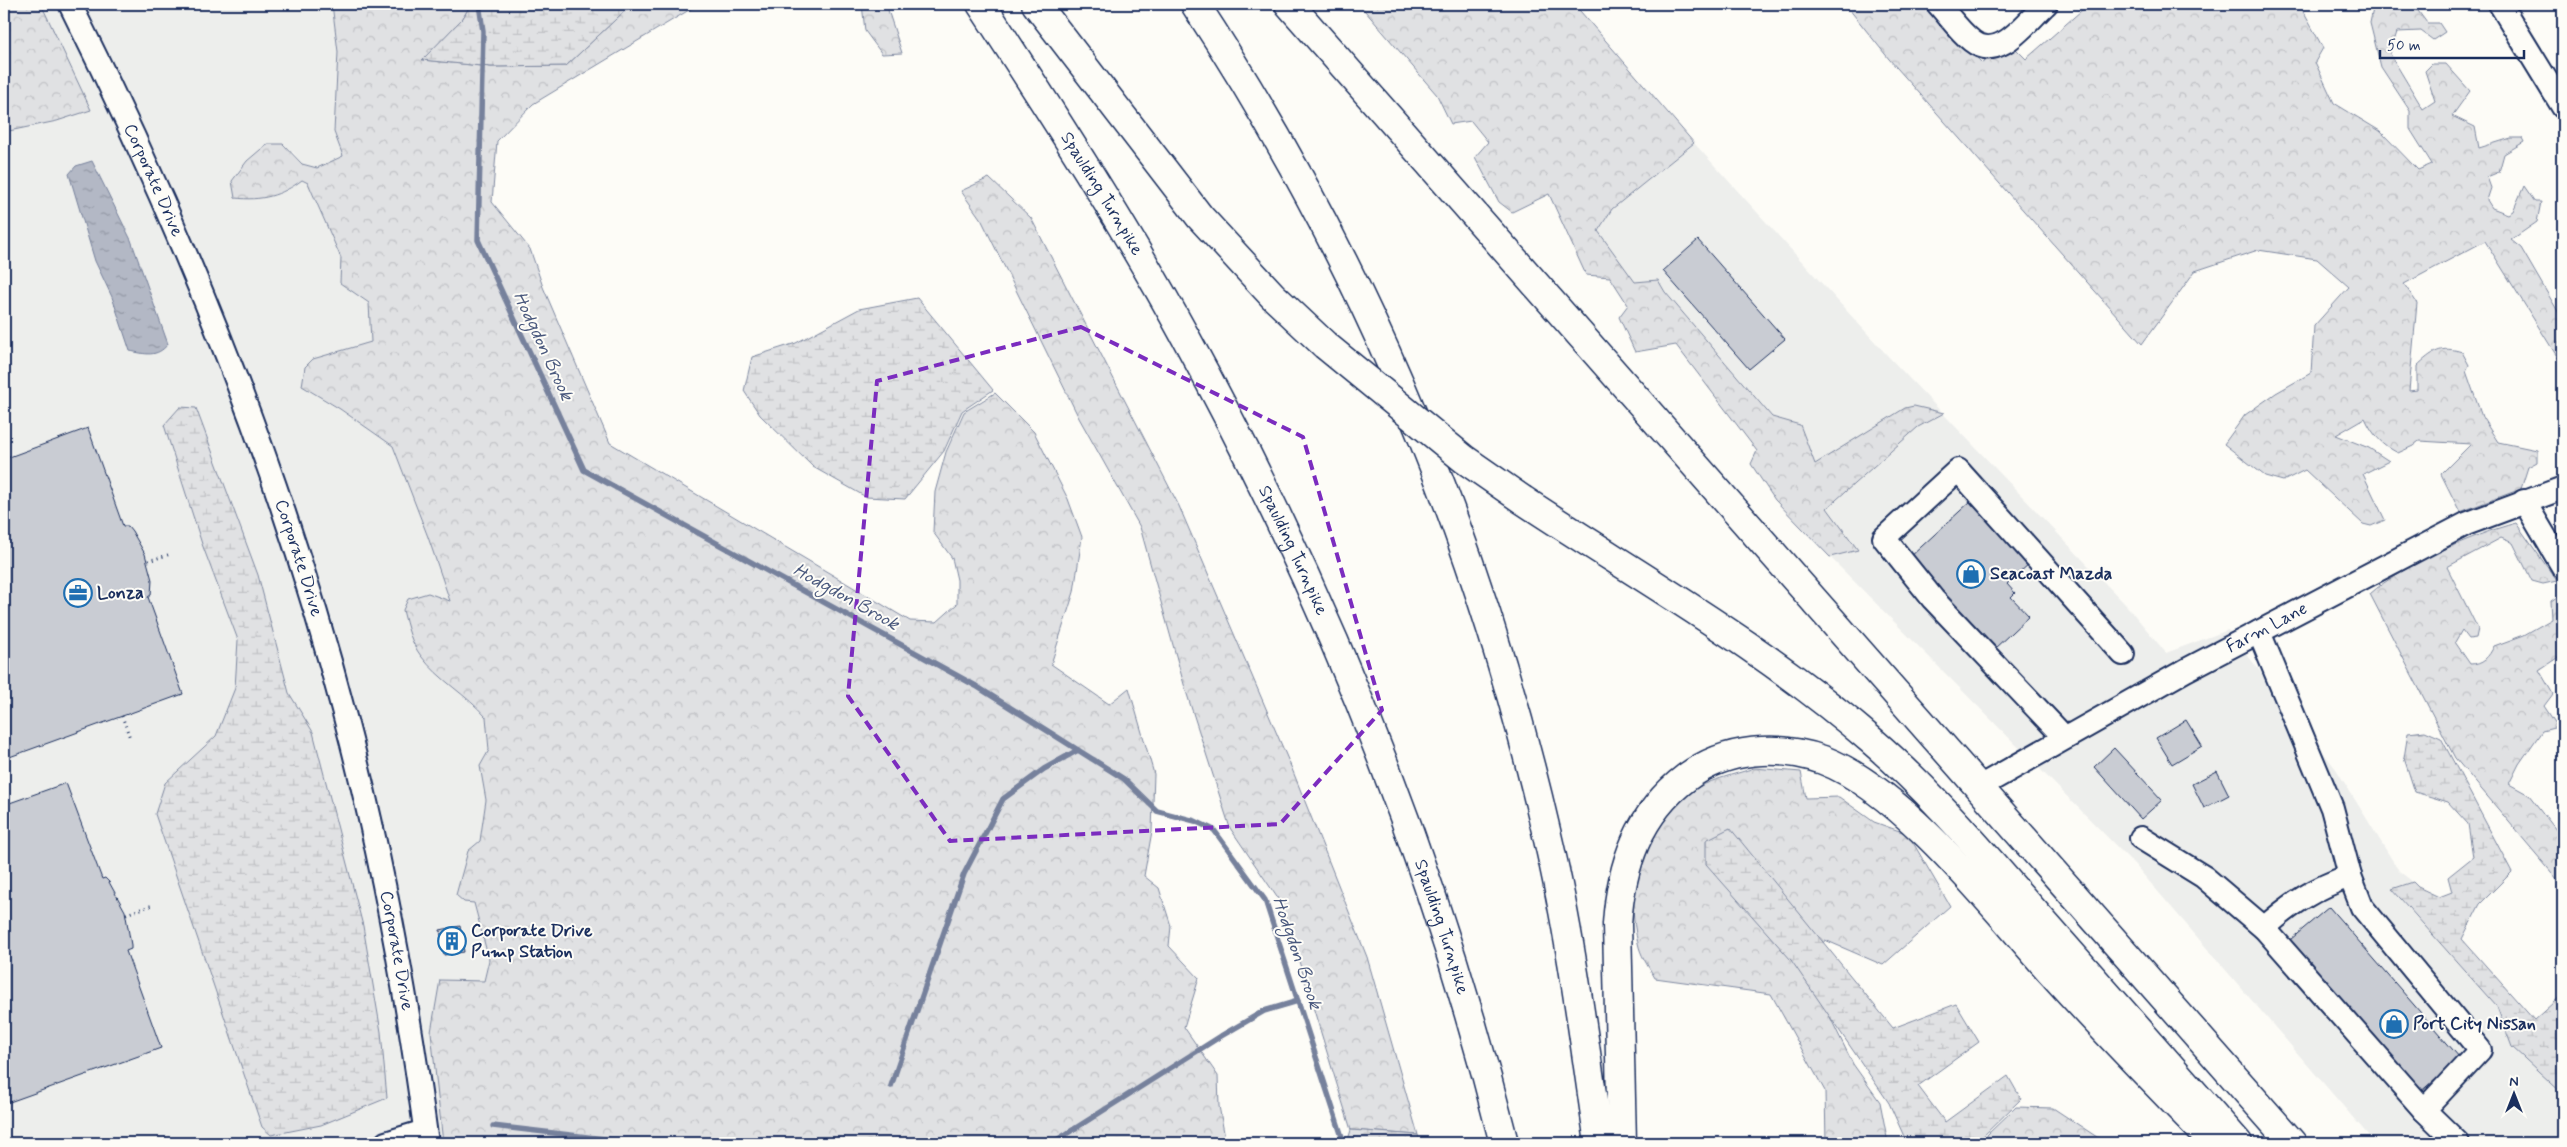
<svg xmlns="http://www.w3.org/2000/svg" width="2567" height="1147" viewBox="0 0 2567 1147" font-family="Mynerve,sans-serif">
	<defs>
		<pattern id="forest-crowns" width="20" height="18" patternUnits="userSpaceOnUse" patternTransform="scale(1.25)"><rect width="20" height="18" fill="#e0e1e3"/><path d="M2 6a3 3 0 1 1 6 0M12 15a3 3 0 1 1 6 0" fill="none" stroke="#c0c1c5"/></pattern>
		<pattern id="wetland-marsh" width="20" height="14" patternUnits="userSpaceOnUse" patternTransform="scale(1.25)"><rect width="20" height="14" fill="#e0e1e3"/><path d="M1 5h8M5 5V1M11 12h8M15 12V8" fill="none" stroke="#c0c1c5"/></pattern>
		<pattern id="water-ripples" width="26" height="14" patternUnits="userSpaceOnUse" patternTransform="scale(1.25)"><rect width="26" height="14" fill="#b3b8c5"/><path d="M2 4q2-2 4 0t4 0M15 11q2-2 4 0t4 0" fill="none" stroke="#9196a3"/></pattern>
	</defs>
	<rect width="100%" height="100%" fill="#fdfcf7"/>
	<filter id="ink" filterUnits="userSpaceOnUse"><feTurbulence type="fractalNoise" baseFrequency=".02" numOctaves="2"/><feDisplacementMap in="SourceGraphic" scale="10" xChannelSelector="R" yChannelSelector="G"/><feConvolveMatrix kernelMatrix="1 2 1 2 8 2 1 2 1" color-interpolation-filters="sRGB"/></filter>
	<g filter="url(#ink)">
		<!-- built -->
		<g fill="#edeeec">
			<path d="M4,4H332L338,52L334,132L343,156L317,168L302,164L293,152L247,161L232,181L235,198L287,191L302,180L308,183L341,258L340,283L369,303L371,342L313,359L302,386L340,409L393,446L428,537L450,601L421,656L486,717L489,750L480,766L486,800L483,826L480,841L468,851L464,902L474,903L489,960L484,981H440L443,1143H4Z"/>
			<path d="M1694,143L1886,354L2126,605L2166,653L2228,630L2336,769L2399,871L2413,882L2392,890L2497,1007L2512,1047L2563,1094V1143H2375L2135,865L1830,557L1858,550L1826,509L1800,425L1772,417L1665,292L1658,280L1635,283L1598,232L1612,209Z"/>
		</g>
		<!-- forest -->
		<g fill="url(#forest-crowns)" stroke="#7e88a0">
			<path d="M4,4H41L91,110L57,121L4,132Z"/>
			<path d="M332,4H471L463,18L423,60L491,67L566,66L632,4H699L533,104L497,141L492,202L530,249L543,287L610,443L910,621L937,622L957,604V580L952,558L933,532L935,492L946,452L964,412L995,393L1034,432L1068,499L1082,537L1074,592L1051,664L1109,704L1129,688L1154,774L1152,831L1144,876L1159,888L1171,926L1169,946L1199,978L1184,1027L1218,1076L1219,1106L1226,1143H443L431,1032L440,980L484,981L489,960L474,903L464,902L456,895L468,851L480,841L486,800L480,766L489,750L486,717C467,695 439,680 421,656C411,643 407,626 403,610L408,599L428,593L450,601L428,537L393,446L340,409L302,386L305,367L313,359L371,342L369,303L340,283L341,258L308,183L302,180C281,196 261,201 235,198L232,181L247,161L267,144H283L302,164L317,168L343,156L334,132L338,52Z"/>
			<path d="M862,4H886L902,53L882,54L865,31Z"/>
			<path d="M1359,4H1574L1694,143L1612,209L1598,231L1635,282L1658,280L1665,292L1772,417L1800,425L1815,464L1905,408L1914,406L1944,413L1918,427L1827,508L1858,550L1830,557L1775,500L1751,464L1757,451L1676,345L1635,352L1619,317L1628,305L1610,277L1586,275L1549,194L1512,212L1499,202L1475,157L1488,142L1471,121L1451,124L1437,95Z"/>
			<path d="M1845,4H1924L1982,63L2012,45L2026,59L2089,4H2299L2323,48L2315,62L2334,103L2380,131L2418,170L2432,164L2410,129V111L2381,67L2370,23L2374,4H2413L2427,23H2439L2445,32L2433,40L2421,31L2397,32L2390,54L2423,109L2435,101L2425,71L2432,64H2446L2470,91L2452,116L2475,127L2479,148L2511,138H2522L2524,142L2504,154L2499,172L2487,177L2491,188L2487,200L2492,208L2508,214L2513,211L2524,186L2535,202H2541L2537,222L2511,240L2521,248L2563,320V366L2485,241L2404,284L2417,303L2409,391L2417,390V366C2432,352 2441,345 2462,352L2469,365L2466,371L2482,417L2498,442L2537,450V462L2528,467L2521,489L2460,512L2441,474L2471,444L2419,441L2413,446L2398,453C2381,444 2373,435 2365,418L2336,435L2369,448L2389,461L2363,474L2385,520L2371,526L2363,524L2305,470L2283,481L2265,476L2224,444L2245,415L2276,393L2311,373L2314,326L2349,287L2317,259L2258,250L2195,271L2142,344L1889,59Z"/>
			<path d="M989,178L1031,218L1179,506L1292,769L1367,957L1418,1135L1351,1130L1281,903L1230,828L1185,688L1140,527L1079,418L982,221L961,191Z"/>
			<path d="M2516,523L2557,581L2543,584L2532,581L2513,543L2501,538L2447,567L2478,629L2476,638L2469,639L2462,630L2455,642L2470,664C2483,664 2489,657 2494,646L2524,635L2552,619L2551,601L2563,593V654L2539,670L2553,694L2544,706L2558,727L2542,731L2519,764L2509,784L2529,795L2563,839V886L2455,758L2370,594C2402,565 2474,534 2516,523Z"/>
			<path d="M1754,768L1801,772L1806,798L1839,797L1874,822L1908,834L1950,906L1883,965L1825,940L1807,970L1853,1064L1880,1102L1888,1143H1826L1825,1091L1771,994L1655,978C1650,969 1642,958 1639,947C1623,886 1640,833 1689,793C1706,780 1734,775 1754,768Z"/>
			<path d="M2016,1107L2053,1108L2106,1143H1988L1987,1135Z"/>
		</g>
		<!-- wetland -->
		<g fill="url(#wetland-marsh)" stroke="#7e88a0">
			<path d="M471,4H632L566,66L491,67L422,60L463,18Z"/>
			<path d="M917,298L993,390L962,411L944,451L905,499L866,497L813,467L760,415L744,391L752,357L796,343L859,309Z"/>
			<path d="M180,407L196,408L258,575L289,693L313,732L363,926L381,1032L387,1098L321,1125L271,1135L262,1127L155,814L165,783L216,736L235,688L238,640L202,544L164,425Z"/>
			<path d="M2425,731L2441,738L2512,872L2480,904L2462,939L2534,1020L2563,994V1094L2512,1047L2497,1007L2392,889L2413,882L2418,887L2439,897L2452,892L2448,877L2473,857L2468,824L2448,802L2415,792L2404,758L2408,733Z"/>
			<path d="M1730,828L1893,1028L1956,1004L1979,1042L1918,1086L1945,1122L2008,1076L2021,1099L1976,1143H1907L1889,1103L1791,960L1706,864V840Z"/>
			<path d="M1351,1130L1418,1135L1421,1143H1347Z"/>
		</g>
		<!-- water -->
		<path fill="url(#water-ripples)" stroke="#76819c" d="M92,161L131,240L168,344C157,358 145,354 130,351L112,297L95,261L69,174L76,166Z"/>
		<g fill="none" stroke-linecap="round" stroke-linejoin="round">
			<!-- stream -->
			<g stroke="#76819c" stroke-width="5.5">
				<path d="M479,4L483,31L478,240L584,470L976,686L1124,779L1157,811L1195,821L1214,830L1265,900L1344,1143"/>
				<path d="M891,1086L964,874L1003,799L1044,769L1078,750"/>
				<path d="M493,1126L639,1143"/>
				<path d="M1052,1143L1221,1036L1264,1011L1298,1001"/>
			</g>
		</g>
		<!-- building -->
		<g fill="#c9ccd3" stroke="#1b2f5e">
			<path d="M1698,240L1785,339L1749,369L1663,271Z"/>
			<path d="M88,428L123,526H128L132,531L145,554L152,580L151,595L148,597L183,694L4,759V459Z"/>
			<path d="M1972,500L2030,563L2007,584L2015,593L2011,597L2029,616L1993,650L1909,558Z"/>
			<path d="M2186,720L2202,746L2172,764L2156,738Z"/>
			<path d="M2114,748L2162,800L2141,819L2094,767Z"/>
			<path d="M2217,771L2229,795L2204,808L2192,784Z"/>
			<path d="M66,783L102,879L105,878L109,882L125,911L131,945V949L126,951L161,1048L4,1104V805Z"/>
			<path d="M2329,907L2460,1058L2419,1094L2284,945Z"/>
			<path d="M460,926L464,952L444,955L440,930Z"/>
		</g>
		<g fill="none" stroke-linecap="round" stroke-linejoin="round">
			<defs>
				<g id="minor">
					<path id="s1" d="M70,4C184,232 281,470 345,717C382,857 408,1000 427,1143"/>
					<path d="M1938,4C1949,16 1959,31 1972,41C1999,63 2027,21 2046,4"/>
					<path d="M2500,4L2563,107"/>
					<path d="M2524,501L2563,567"/>
					<path d="M2064,737L1933,599L1884,538L1958,470L2123,654"/>
					<path id="s2" d="M1979,787L2186,670L2466,524L2563,488"/>
					<path d="M2141,838L2204,877L2264,928L2424,1110L2480,1050L2362,907L2350,876L2332,808L2259,632"/>
					<path d="M2264,928C2292,903 2315,888 2350,876"/>
					<path d="M2424,1110L2458,1143"/>
					<path d="M386,1143L425,1131"/>
				</g>
				<g id="highway">
					<path id="s3" d="M981,4C1052,113 1124,224 1186,338C1325,592 1434,862 1504,1143"/>
					<path d="M1036,4L1200,217L1273,296L1325,345"/>
					<path d="M1195,4C1362,258 1479,539 1547,835C1571,936 1584,1040 1599,1143"/>
					<path d="M1289,4L2292,1143"/>
					<path d="M1523,500C1641,578 1764,647 1871,740C1933,793 1985,856 2039,917C2105,992 2172,1068 2238,1143"/>
					<path d="M1622,1143L1617,924C1621,865 1639,813 1687,777C1726,748 1779,744 1823,760C1903,790 1996,910 2053,974C2105,1032 2159,1087 2214,1143"/>
				</g>
			</defs>
			<!-- minor casing -->
			<use href="#minor" stroke="#1b2f5e" stroke-width="26"/>
			<!-- highway casing -->
			<use href="#highway" stroke="#1b2f5e" stroke-width="31"/>
			<!-- path -->
			<g stroke="#1b2f5e" stroke-width="3" stroke-dasharray="1 4" stroke-linecap="butt">
				<path d="M148,561L171,554"/>
				<path d="M122,716L130,738"/>
				<path d="M126,914L153,905"/>
			</g>
			<!-- minor -->
			<use href="#minor" stroke="#fdfcf7" stroke-width="22"/>
			<!-- highway -->
			<use href="#highway" stroke="#fdfcf7" stroke-width="28"/>
			<defs>
				<path id="highway-bridge" d="M1325,345L1464,459L1523,500"/>
			</defs>
			<!-- highway-bridge casing -->
			<use href="#highway-bridge" stroke="#1b2f5e" stroke-width="31" stroke-linecap="butt"/>
			<!-- highway-bridge -->
			<use href="#highway-bridge" stroke="#fdfcf7" stroke-width="28"/>
		</g>
	</g>
	<!-- marked area -->
	<path fill="none" stroke="#7b2cbf" stroke-width="4" stroke-dasharray="10 6" stroke-linejoin="round" d="M1081,327L1303,437L1382,710L1280,824L950,841L848,696L877,381Z"/>
	<!-- icons -->
	<defs>
		<symbol id="shop-ring" viewBox="-11 -11 22 22"><circle r="9.5" fill="#fdfcf7" stroke="#1f6fb2" stroke-width="1.5"/><path d="M-5-2.5h2.3a2.7 3.5 0 0 1 5.4 0H5L5.5 6h-11ZM-1.5-2.5h3a1.5 2.3 0 0 0-3 0Z" fill="#1f6fb2"/></symbol>
		<symbol id="office-ring" viewBox="-11 -11 22 22"><circle r="9.5" fill="#fdfcf7" stroke="#1f6fb2" stroke-width="1.5"/><path d="M-6-3h4V-5.5h4V-3h4V5H-6ZM-1-4.5V-3h2v-1.5ZM-6 0V1H6V0Z" fill="#1f6fb2"/></symbol>
		<symbol id="building-ring" viewBox="-11 -11 22 22"><circle r="9.5" fill="#fdfcf7" stroke="#1f6fb2" stroke-width="1.5"/><path d="M-4-6H4V6H1V3H-1V6H-4ZM-2.5-4.3h1.7v1.8h-1.7ZM.8-4.3h1.7v1.8H.8ZM-2.5-1h1.7V.8h-1.7ZM.8-1h1.7V.8H.8Z" fill="#1f6fb2"/></symbol>
	</defs>
	<g fill-rule="evenodd">
		<use href="#shop-ring" x="1955" y="558" width="32" height="32"/>
		<use href="#office-ring" x="62" y="577" width="32" height="32"/>
		<use href="#building-ring" x="436" y="925" width="32" height="32"/>
		<use href="#shop-ring" x="2378" y="1008" width="32" height="32"/>
	</g>
	<g text-anchor="middle" dominant-baseline="central" stroke-width="4" stroke-linejoin="round" paint-order="stroke">
		<!-- street labels -->
		<g font-size="18" fill="#1b2f5e" stroke="#fdfcf7">
			<text stroke="none"><textPath href="#s1" startOffset="195">Corporate Drive</textPath></text>
			<text stroke="none"><textPath href="#s3" startOffset="225">Spaulding Turnpike</textPath></text>
			<text stroke="none"><textPath href="#s3" startOffset="630">Spaulding Turnpike</textPath></text>
			<text stroke="none"><textPath href="#s1" startOffset="600">Corporate Drive</textPath></text>
			<text stroke="none"><textPath href="#s2" startOffset="329">Farm Lane</textPath></text>
			<text stroke="none"><textPath href="#s3" startOffset="1035">Spaulding Turnpike</textPath></text>
			<text stroke="none"><textPath href="#s1" startOffset="1005">Corporate Drive</textPath></text>
		</g>
		<!-- poi labels -->
		<g font-size="18" font-weight="bold" fill="#1b2f5e" stroke="#fdfcf7" text-anchor="start">
			<text x="1990" y="574">Seacoast Mazda</text>
			<text x="97" y="593">Lonza</text>
			<text x="471" y="931">Corporate Drive<tspan x="471" dy="21">Pump Station</tspan></text>
			<text x="2413" y="1024">Port City Nissan</text>
		</g>
		<!-- water labels -->
		<g font-size="19" font-style="italic" fill="#49587d" stroke="#fdfcf7">
			<text transform="translate(543 346) rotate(65)">Hodgdon Brook</text>
			<text transform="translate(846 597) rotate(29)">Hodgdon Brook</text>
			<text transform="translate(1297 953) rotate(71)">Hodgdon Brook</text>
		</g>
	</g>
	<!-- margin -->
	<rect width="2567" height="1147" fill="none" stroke="#fdfcf7" stroke-width="20"/>
	<rect x="10" y="10" width="2547" height="1127" fill="none" stroke="#1b2f5e" stroke-width="2" filter="url(#ink)"/>
	<!-- north arrow -->
	<g transform="translate(2514 1094)" stroke="#fdfcf7" stroke-width="4" paint-order="stroke">
	<path d="M0-4L9 19L0 12L-9 19Z" fill="#1b2f5e"/>
	<text y="-8" font-size="14" font-weight="bold" text-anchor="middle" fill="#1b2f5e">N</text>
	</g>
	<!-- scale -->
	<path d="M2380 50v8h144v-8" fill="none" stroke="#1b2f5e" stroke-width="2.5"/>
	<text x="2387" y="50" font-size="15" fill="#1b2f5e" stroke="#fdfcf7" stroke-width="4" paint-order="stroke">50 m</text>
</svg>
